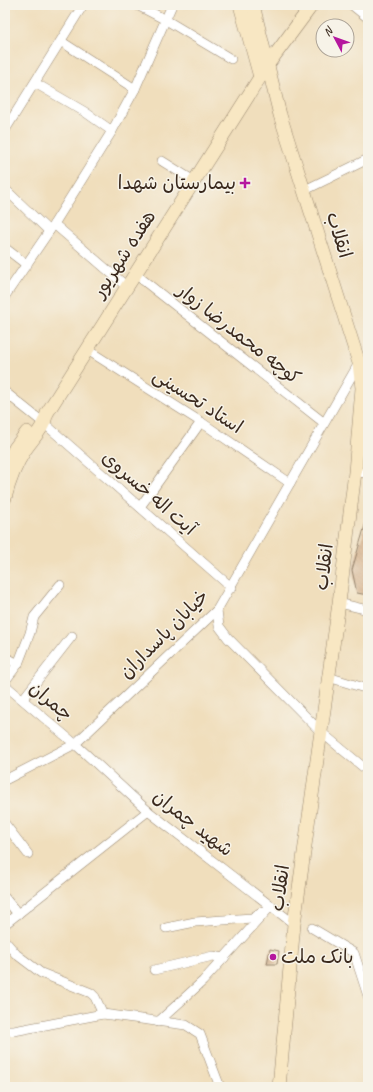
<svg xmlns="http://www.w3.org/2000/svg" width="373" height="1092" viewBox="0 0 373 1092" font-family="Caveat,'Playpen Sans Arabic',sans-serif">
	<defs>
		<pattern id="building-back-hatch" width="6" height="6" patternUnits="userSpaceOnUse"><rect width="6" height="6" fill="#cea174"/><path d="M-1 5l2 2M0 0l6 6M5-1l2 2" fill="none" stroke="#a8835f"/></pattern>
	</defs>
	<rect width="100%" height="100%" fill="#f7f3e8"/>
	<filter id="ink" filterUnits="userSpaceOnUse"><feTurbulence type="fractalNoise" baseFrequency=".025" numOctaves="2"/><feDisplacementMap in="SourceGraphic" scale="8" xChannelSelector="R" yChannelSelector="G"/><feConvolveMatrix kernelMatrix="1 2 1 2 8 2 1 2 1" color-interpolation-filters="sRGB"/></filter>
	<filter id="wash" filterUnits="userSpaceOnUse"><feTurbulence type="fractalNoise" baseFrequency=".012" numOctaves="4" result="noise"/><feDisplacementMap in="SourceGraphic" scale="16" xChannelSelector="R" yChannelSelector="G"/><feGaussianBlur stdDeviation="0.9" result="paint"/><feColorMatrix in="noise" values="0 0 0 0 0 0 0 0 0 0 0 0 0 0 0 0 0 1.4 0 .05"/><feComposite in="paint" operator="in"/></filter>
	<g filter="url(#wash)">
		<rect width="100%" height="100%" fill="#f0debc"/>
		<g id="blocks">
			<!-- building -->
			<g fill="url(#building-back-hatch)">
				<path d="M366,522H368V595L357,593L352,570Z"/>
				<path d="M270,949L279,951L277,964H267Z"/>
			</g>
		</g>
	</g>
	<g filter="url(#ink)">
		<use href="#blocks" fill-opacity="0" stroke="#96846d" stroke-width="1"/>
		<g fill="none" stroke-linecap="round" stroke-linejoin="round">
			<defs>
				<g id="street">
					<path d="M137,5L166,20L231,59"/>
					<path d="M352,5L368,18"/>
					<path d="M62,42L135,89"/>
					<path d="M35,83L85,112L112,131"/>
					<path d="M5,130L83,5"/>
					<path d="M162,161L194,181"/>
					<path d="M5,189L49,231"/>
					<path d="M305,190L368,159"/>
					<path d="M54,224L126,286"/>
					<path d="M5,248L27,265"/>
					<path d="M134,273L323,422"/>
					<path d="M5,296L54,224L112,131L135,89L172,5"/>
					<path d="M86,349L201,422L290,483"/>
					<path d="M5,392L45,424L232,588"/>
					<path d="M355,472L368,473"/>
					<path d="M140,507L201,422"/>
					<path d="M339,603L368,610"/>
					<path d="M217,610L219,626L228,638L321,732L368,771"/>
					<path d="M5,657L18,664"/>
					<path d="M328,677L368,689"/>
					<path d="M5,681L18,664L30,633L34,617L60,585"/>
					<path d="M5,685L75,744L148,811L294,924"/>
					<path d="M23,699L72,636"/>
					<path d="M5,780L75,744L217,610L359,363"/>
					<path d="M5,824L28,854"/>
					<path d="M5,898L18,914"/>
					<path d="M5,924L148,811"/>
					<path d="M166,928L195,922L252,918L261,912"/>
					<path d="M312,928L354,953L368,996"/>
					<path d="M5,941L16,954L41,973L91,993L95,997L103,1014"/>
					<path d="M154,970L213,956L224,958"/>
					<path d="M158,1022L203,981L271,906"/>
					<path d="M5,1031H14L103,1014L186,1025L200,1034L220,1087"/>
				</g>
				<g id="secondary">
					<path d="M240,5L260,77"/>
					<path d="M253,5L280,115L359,363L362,388L355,472L339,603L294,924L279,1087"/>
					<path d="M5,467L15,448L27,432"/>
					<path d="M5,498C9,482 16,464 25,450C34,437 44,428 47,413L269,63L312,5"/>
				</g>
			</defs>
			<!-- street casing -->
			<use href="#street" stroke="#96846d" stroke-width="10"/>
			<!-- secondary casing -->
			<use href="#secondary" stroke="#96846d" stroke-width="14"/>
			<!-- street -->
			<use href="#street" stroke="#fff" stroke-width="9"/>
			<!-- secondary -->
			<use href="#secondary" stroke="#f8e7c3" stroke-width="13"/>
		</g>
	</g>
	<!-- markers -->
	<g fill="#b5179e" stroke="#f7f3e8" stroke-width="1.5">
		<path d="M243 177h4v4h4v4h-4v4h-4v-4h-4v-4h4z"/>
		<circle cx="273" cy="957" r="4"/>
	</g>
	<g text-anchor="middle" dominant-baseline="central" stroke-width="3" stroke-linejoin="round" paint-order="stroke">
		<!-- poi labels -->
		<g font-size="19" fill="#3b2a1e" stroke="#f7f3e8" text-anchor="end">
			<text x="236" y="183">بیمارستان شهدا</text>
			<text x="281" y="957" text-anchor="start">بانک ملت</text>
		</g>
		<!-- street labels -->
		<g font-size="19" fill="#3b2a1e" stroke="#f7f3e8">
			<text transform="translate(339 235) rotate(73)">انقلاب</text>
			<text transform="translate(124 254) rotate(-57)">هفده شهریور</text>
			<text transform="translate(239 334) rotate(38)">کوچه محمدرضا زوار</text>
			<text transform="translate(198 401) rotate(33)">استاد تحسینی</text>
			<text transform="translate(149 493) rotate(41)">آیت اله خسروی</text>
			<text transform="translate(324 567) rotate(-83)">انقلاب</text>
			<text transform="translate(164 634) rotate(-45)">خیابان پاسداران</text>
			<text transform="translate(51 701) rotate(40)">چمران</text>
			<text transform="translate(193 823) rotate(38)">شهید چمران</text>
			<text transform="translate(280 888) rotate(-82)">انقلاب</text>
		</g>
	</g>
	<!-- margin -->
	<rect width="373" height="1092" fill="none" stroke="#f7f3e8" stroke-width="20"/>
	<!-- north arrow -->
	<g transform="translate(335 38) rotate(311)"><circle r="19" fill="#f7f3e8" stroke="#aca397"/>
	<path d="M0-3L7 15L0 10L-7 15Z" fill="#b5179e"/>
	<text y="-6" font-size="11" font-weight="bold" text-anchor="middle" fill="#3b2a1e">N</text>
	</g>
</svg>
